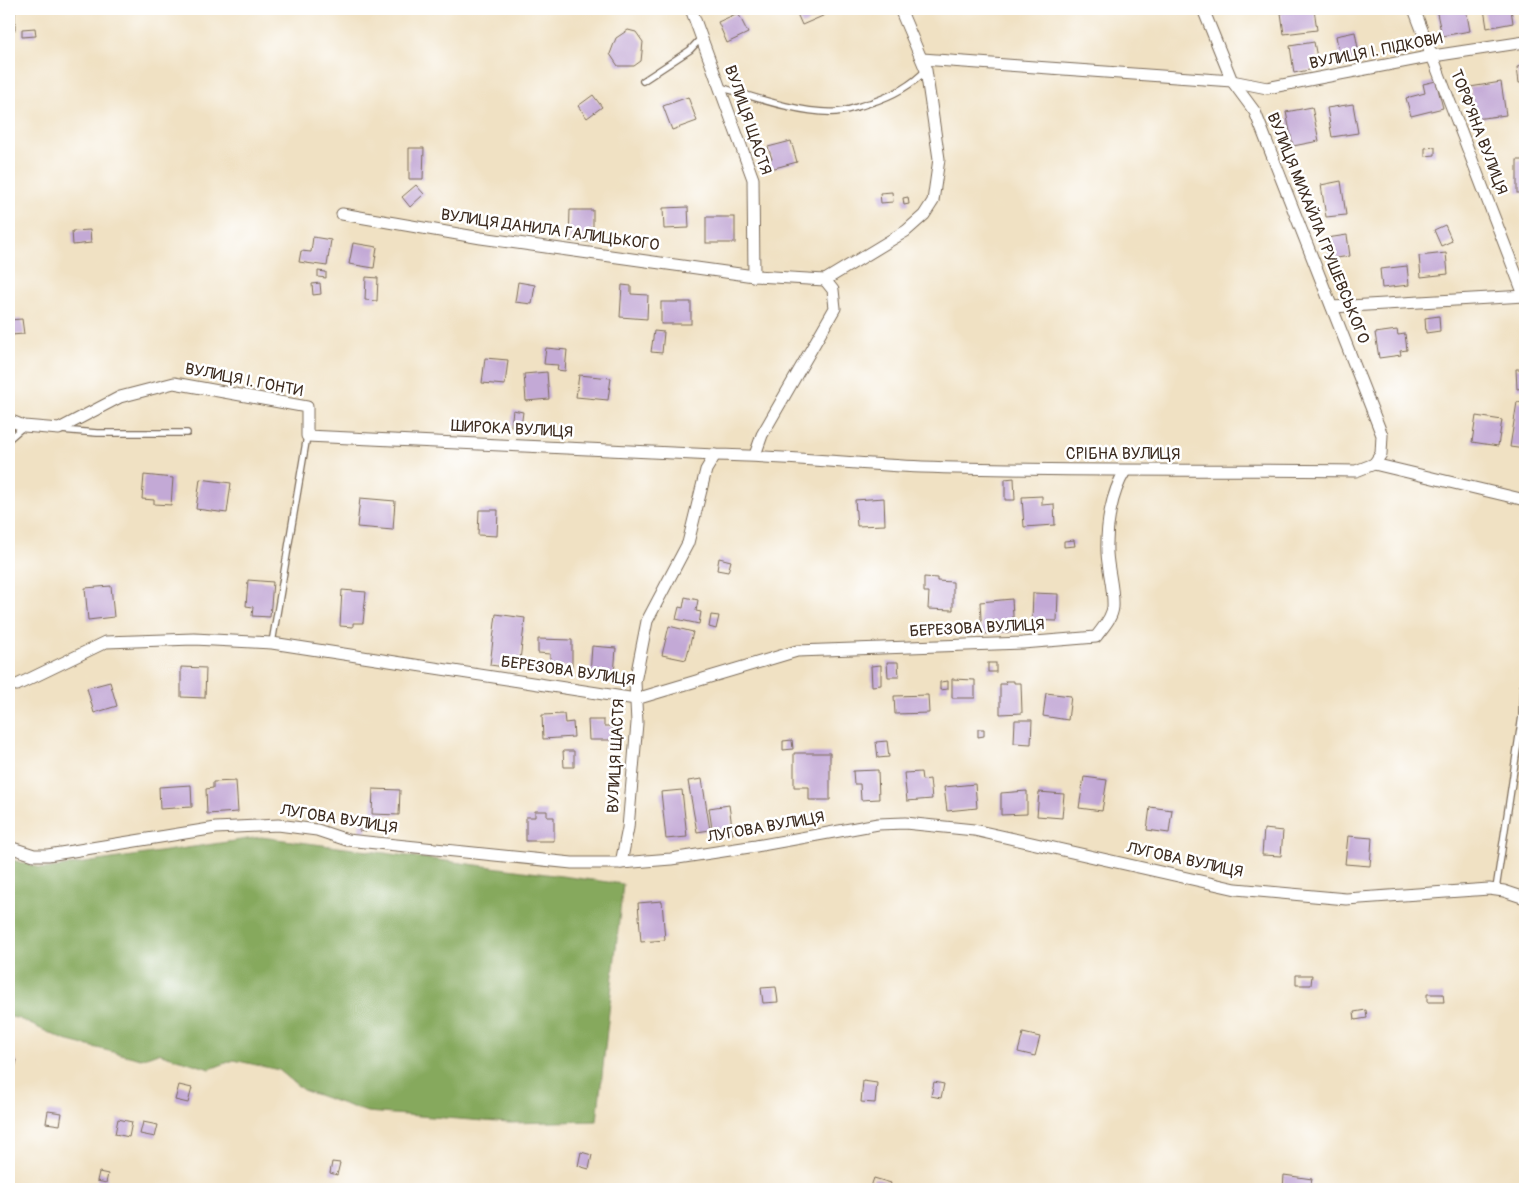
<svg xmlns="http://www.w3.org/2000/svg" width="1534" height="1198" viewBox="0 0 1534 1198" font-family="Pangolin,sans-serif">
	<rect width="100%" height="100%" fill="#fff"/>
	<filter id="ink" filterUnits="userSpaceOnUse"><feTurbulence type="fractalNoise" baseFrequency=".02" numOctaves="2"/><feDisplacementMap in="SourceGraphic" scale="10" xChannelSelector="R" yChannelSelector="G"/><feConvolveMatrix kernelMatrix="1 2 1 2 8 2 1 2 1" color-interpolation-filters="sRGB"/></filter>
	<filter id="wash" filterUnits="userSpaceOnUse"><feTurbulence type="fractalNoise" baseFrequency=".0096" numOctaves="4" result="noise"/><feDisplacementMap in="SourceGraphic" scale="20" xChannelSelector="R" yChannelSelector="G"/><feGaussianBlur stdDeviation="1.12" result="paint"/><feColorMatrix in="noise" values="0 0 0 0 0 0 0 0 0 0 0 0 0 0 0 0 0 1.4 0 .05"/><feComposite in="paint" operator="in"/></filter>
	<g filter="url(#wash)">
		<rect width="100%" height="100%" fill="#f0e1c3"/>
		<!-- forest -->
		<path fill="#86a95d" stroke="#606a3e" d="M261,837L623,884L597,1121L510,1123L367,1112L303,1090L279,1070L234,1060L210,1069L158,1053L141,1059L65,1040L17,1018L9,1017V859L44,869Z"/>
		<g id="blocks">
			<!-- building -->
			<g fill="#c3a9d6">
				<rect x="9" y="9" width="6" height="21"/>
				<path d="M795,9H822L825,15L802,25Z"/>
				<path d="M1314,9L1317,30L1284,34L1281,13Z"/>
				<path d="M1436,9H1466L1470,31L1442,36Z"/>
				<path d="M1484,9H1511L1513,23L1487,28Z"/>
				<path d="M738,13L748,33L727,43L718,22Z"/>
				<path d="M35,28L36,36L22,37V29Z"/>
				<path d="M628,30L636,32L643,42L641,61L634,66H618L610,54L616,38Z"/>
				<path d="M1355,32L1360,59L1341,63L1336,36Z"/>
				<path d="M1314,42L1319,68L1294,73L1290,46Z"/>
				<path d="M1525,66V94H1524L1523,83H1519L1517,67Z"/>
				<path d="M1436,81L1443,108L1411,116L1406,98L1425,93L1423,84Z"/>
				<path d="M1501,82L1506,115L1475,119L1470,87Z"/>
				<path d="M593,95L602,107L587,118L578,106Z"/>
				<path d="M688,97L697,121L672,130L663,106Z"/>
				<path d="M1353,104L1358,133L1332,137L1327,108Z"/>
				<path d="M1312,107L1319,141L1293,146L1286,112Z"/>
				<path d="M791,141L797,162L771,169L768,160L772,159L768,147Z"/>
				<path d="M1435,147V155L1425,156V148Z"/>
				<path d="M409,148H424L423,179H409Z"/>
				<rect x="1517" y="160" width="8" height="33"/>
				<path d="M1341,181L1346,215L1326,217L1321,185Z"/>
				<path d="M416,185L424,194L410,207L402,197Z"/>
				<path d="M892,192L893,202L881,203L880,193Z"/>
				<path d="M908,197L909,204L904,205L903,198Z"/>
				<path d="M688,207L689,228L664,229L663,208Z"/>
				<path d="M570,210H593V242L569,241Z"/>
				<rect x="706" y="217" width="29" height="26"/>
				<path d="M1445,225L1452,241L1441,246L1434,230Z"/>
				<path d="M90,230L91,243L73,245L72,231Z"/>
				<path d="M1347,235L1350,256L1330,259L1327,238Z"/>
				<path d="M313,237L331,240L327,266L299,262L301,251L311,252Z"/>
				<path d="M353,243L377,247L374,268L349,264Z"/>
				<path d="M1446,253L1448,274L1421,277L1419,256Z"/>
				<path d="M1407,266L1409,285L1382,288L1380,269Z"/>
				<path d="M318,271L326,272V278L318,277Z"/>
				<path d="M366,277L378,278L377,301L365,300Z"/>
				<path d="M518,282L535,285L532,304L515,302Z"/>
				<path d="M320,283L321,294L313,295L312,284Z"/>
				<path d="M622,285L631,286V294L648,295L647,319L620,317Z"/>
				<rect x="661" y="302" width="30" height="22"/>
				<path d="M1439,316L1440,331L1426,333L1425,318Z"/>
				<path d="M22,319L24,334L11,335L9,320Z"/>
				<path d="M1397,330L1398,335L1405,334L1407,350L1400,351L1401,355L1379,358L1375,333Z"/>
				<path d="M654,331L664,332L662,353L651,352Z"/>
				<path d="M546,348L567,350L565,371L557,370L558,365L544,364Z"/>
				<path d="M485,358L508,360L505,385L482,383Z"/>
				<path d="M1516,369H1525V388L1517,389Z"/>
				<path d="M547,372L549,399L526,401L524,374Z"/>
				<path d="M579,375L611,378L608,400L576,397Z"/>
				<path d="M1517,402L1525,403V449L1510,447Z"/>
				<path d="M513,410L523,412L521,427L511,426Z"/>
				<path d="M1476,416L1502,420L1498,446L1472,442Z"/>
				<path d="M144,475L173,478L171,505L154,504V500L142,499Z"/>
				<path d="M1014,478L1015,500H1005V479Z"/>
				<path d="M200,479L231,483L227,513L196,509Z"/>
				<path d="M1042,496V505L1054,504L1055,525L1024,527L1022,497Z"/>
				<path d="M360,498L395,501L393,530L357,527Z"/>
				<path d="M884,498L885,525L857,526L855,500Z"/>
				<path d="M479,510H498L497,536L478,535Z"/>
				<path d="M1074,540L1075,546L1064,547V541Z"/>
				<path d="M719,558L731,561L728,572L717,570Z"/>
				<path d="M924,577L937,578V581L953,582V610L928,609L929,592H924Z"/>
				<path d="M248,580L273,582L270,617L252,616L253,607L246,606Z"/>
				<path d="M111,586L114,617L88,620L85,588Z"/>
				<path d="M342,590L366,592L363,623H353V627L340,626Z"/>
				<path d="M1033,593L1058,594L1057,621L1032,620Z"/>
				<path d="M685,597L698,600L696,611L701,612L699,624L676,619L679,607L683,608Z"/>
				<path d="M1012,599L1014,632L982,634L980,602Z"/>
				<path d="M496,614L525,618L519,669L490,665Z"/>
				<path d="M711,615L719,616L716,629L709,627Z"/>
				<path d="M669,626L693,632L686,660L662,655Z"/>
				<path d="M538,639L572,640V667L550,666V654L538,653Z"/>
				<path d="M592,646L616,648L614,676L590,674Z"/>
				<path d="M887,662H898L899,677H888Z"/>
				<rect x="988" y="663" width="8" height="9"/>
				<path d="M881,665V685L872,686L871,666Z"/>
				<path d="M181,667L206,668L205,698L181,697Z"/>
				<path d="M952,679L975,680V698H952Z"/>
				<path d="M948,681V689L940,690V682Z"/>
				<path d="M1005,681H1014V683H1021L1022,713L1000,714V684H1006Z"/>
				<path d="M110,682L117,706L94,713L87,688Z"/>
				<path d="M1046,693L1071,696L1068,720L1043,716Z"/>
				<path d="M928,695L929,713L895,714L894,696Z"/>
				<path d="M564,714L565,723L573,722L574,737L543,739L542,715Z"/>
				<path d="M588,720H604V726H613V740H589Z"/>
				<path d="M1015,720H1032L1031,744L1014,743Z"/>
				<path d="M978,729H984V736L978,737Z"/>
				<path d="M792,740L793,749L783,750V741Z"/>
				<path d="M887,741L889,757L878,758L876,742Z"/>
				<path d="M563,751H574V767H564Z"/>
				<path d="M794,753H830V800H809V787H794Z"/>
				<path d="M878,770L879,799L861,800L860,784H854L853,771Z"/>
				<path d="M921,772L922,780L930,779L932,799L907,801L904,773Z"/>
				<path d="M1084,777L1107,780L1102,811L1079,808Z"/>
				<path d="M702,779L710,830L697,832L688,781Z"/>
				<path d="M236,781L238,812L207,814L206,789L213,788V782Z"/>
				<path d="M975,784L977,808L947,811L944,787Z"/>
				<path d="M191,785L192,807L160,809L159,787Z"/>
				<path d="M373,789L400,790L399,815L372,814Z"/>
				<path d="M682,790L687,837L666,839L661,792Z"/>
				<path d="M1027,791V814L1001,815V793Z"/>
				<path d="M1039,792L1064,794L1062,818L1037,816Z"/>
				<path d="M729,805L733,834L713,836L709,808Z"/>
				<path d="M1150,807L1172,810L1169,833L1147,830Z"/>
				<path d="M535,811H547V817H554V841H526V817H535Z"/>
				<path d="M360,819L367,820L366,832L359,831Z"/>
				<path d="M1264,829L1283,831L1281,856L1262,855Z"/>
				<path d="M1348,836L1372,838L1370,866L1345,864Z"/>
				<path d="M662,901L665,940L641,942L638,903Z"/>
				<path d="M1296,975H1312L1311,985H1296Z"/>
				<path d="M776,987L778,1002L763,1003L761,988Z"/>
				<path d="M1427,994H1443L1444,1002H1427Z"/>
				<path d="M1366,1010L1367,1018L1355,1020L1354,1012Z"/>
				<path d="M1023,1033L1040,1037L1035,1056L1018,1052Z"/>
				<path d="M9,1059L17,1060L14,1072L9,1071Z"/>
				<path d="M863,1081L877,1083L875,1103L861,1102Z"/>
				<path d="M934,1082L944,1084L941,1098L931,1096Z"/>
				<path d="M179,1085L192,1088L188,1103L175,1100Z"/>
				<path d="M48,1111L62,1113L60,1125L46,1123Z"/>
				<path d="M118,1119L132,1122L129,1137L115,1134Z"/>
				<path d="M143,1122L158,1125L155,1137L140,1134Z"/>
				<path d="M581,1152L592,1155L589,1169L578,1166Z"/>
				<path d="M332,1162L340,1163L337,1175L330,1173Z"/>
				<path d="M99,1172L108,1174L106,1183L97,1181Z"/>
				<path d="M1284,1175L1312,1179L1310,1189H1283Z"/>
				<path d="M874,1178L891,1183L889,1189H870Z"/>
			</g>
		</g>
	</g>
	<g filter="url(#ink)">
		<use href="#blocks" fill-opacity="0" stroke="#7a6a58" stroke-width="1"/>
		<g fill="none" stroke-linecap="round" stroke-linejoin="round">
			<defs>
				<g id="lane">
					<path d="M643,81L690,50L702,37"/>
					<path d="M720,87C753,97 802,114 836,112C848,111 859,106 870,103C892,96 910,87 926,70"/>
					<path d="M61,430L97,433H187"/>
					<path d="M9,439L24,426"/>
					<path d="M272,643L307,436"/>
					<path d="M1496,889L1522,716L1525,627"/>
				</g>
				<g id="street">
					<path d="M691,9L753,179L754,276"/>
					<path d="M1203,9L1232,81L1255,112L1382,435L1381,454L1374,464"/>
					<path d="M1414,9L1524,295"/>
					<path d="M922,59L1232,81L1267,88L1433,56L1525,42"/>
					<path d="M342,214L481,238L754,276L825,280L906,231L924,215L933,201L939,159L926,70L900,9"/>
					<path d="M1332,307L1525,296"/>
					<path d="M9,420L24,426L59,429L120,397L174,383L307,407V436L715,455C784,456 853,464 922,467C1067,472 1211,469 1356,471L1374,464L1525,500"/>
					<path d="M755,455L762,435L835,308L833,290L825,280"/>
					<path d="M17,685L106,642L194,639L272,643L636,699L797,651L1023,643L1096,637C1102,628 1112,619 1113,607C1114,589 1108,571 1107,553C1106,526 1111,494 1125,471"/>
					<path d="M9,847L34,855H48L216,828L278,825L317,830L347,840L572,863H621L671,859L756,846L878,824L905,823L974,830L1236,889L1346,899L1489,889L1504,891L1525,898"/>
					<path d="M621,863L628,828L637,723L635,682L647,621L688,543L706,470L715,455"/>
				</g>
			</defs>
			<!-- lane casing -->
			<use href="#lane" stroke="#7a6a58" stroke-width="8"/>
			<!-- street casing -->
			<use href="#street" stroke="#7a6a58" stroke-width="13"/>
			<!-- lane -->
			<use href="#lane" stroke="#fff" stroke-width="5.5"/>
			<!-- street -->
			<use href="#street" stroke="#fff" stroke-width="11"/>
		</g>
	</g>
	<g text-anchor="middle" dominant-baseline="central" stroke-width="5" stroke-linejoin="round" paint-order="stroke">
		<!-- street labels -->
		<g font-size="16" fill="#3b2a1e" stroke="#fff">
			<text transform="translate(1376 51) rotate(-11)">ВУЛИЦЯ І. ПІДКОВИ</text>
			<text transform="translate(748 120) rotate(71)">ВУЛИЦЯ ЩАСТЯ</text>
			<text transform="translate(1479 132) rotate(69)">ТОРФ'ЯНА ВУЛИЦЯ</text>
			<text transform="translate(1318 228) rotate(68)">ВУЛИЦЯ МИХАЙЛА ГРУШЕВСЬКОГО</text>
			<text transform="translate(550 230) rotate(8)">ВУЛИЦЯ ДАНИЛА ГАЛИЦЬКОГО</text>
			<text transform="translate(244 380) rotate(11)">ВУЛИЦЯ І. ГОНТИ</text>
			<text transform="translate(512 429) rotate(3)">ШИРОКА ВУЛИЦЯ</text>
			<text x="1123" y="454">СРІБНА ВУЛИЦЯ</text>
			<text transform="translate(977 628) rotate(-3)">БЕРЕЗОВА ВУЛИЦЯ</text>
			<text transform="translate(568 671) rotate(8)">БЕРЕЗОВА ВУЛИЦЯ</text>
			<text transform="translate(616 756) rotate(-87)">ВУЛИЦЯ ЩАСТЯ</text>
			<text transform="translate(339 819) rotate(9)">ЛУГОВА ВУЛИЦЯ</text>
			<text transform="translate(766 827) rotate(-10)">ЛУГОВА ВУЛИЦЯ</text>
			<text transform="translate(1185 860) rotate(12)">ЛУГОВА ВУЛИЦЯ</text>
		</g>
	</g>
	<!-- margin -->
	<rect width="1534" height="1198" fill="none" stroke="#fff" stroke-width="30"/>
</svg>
